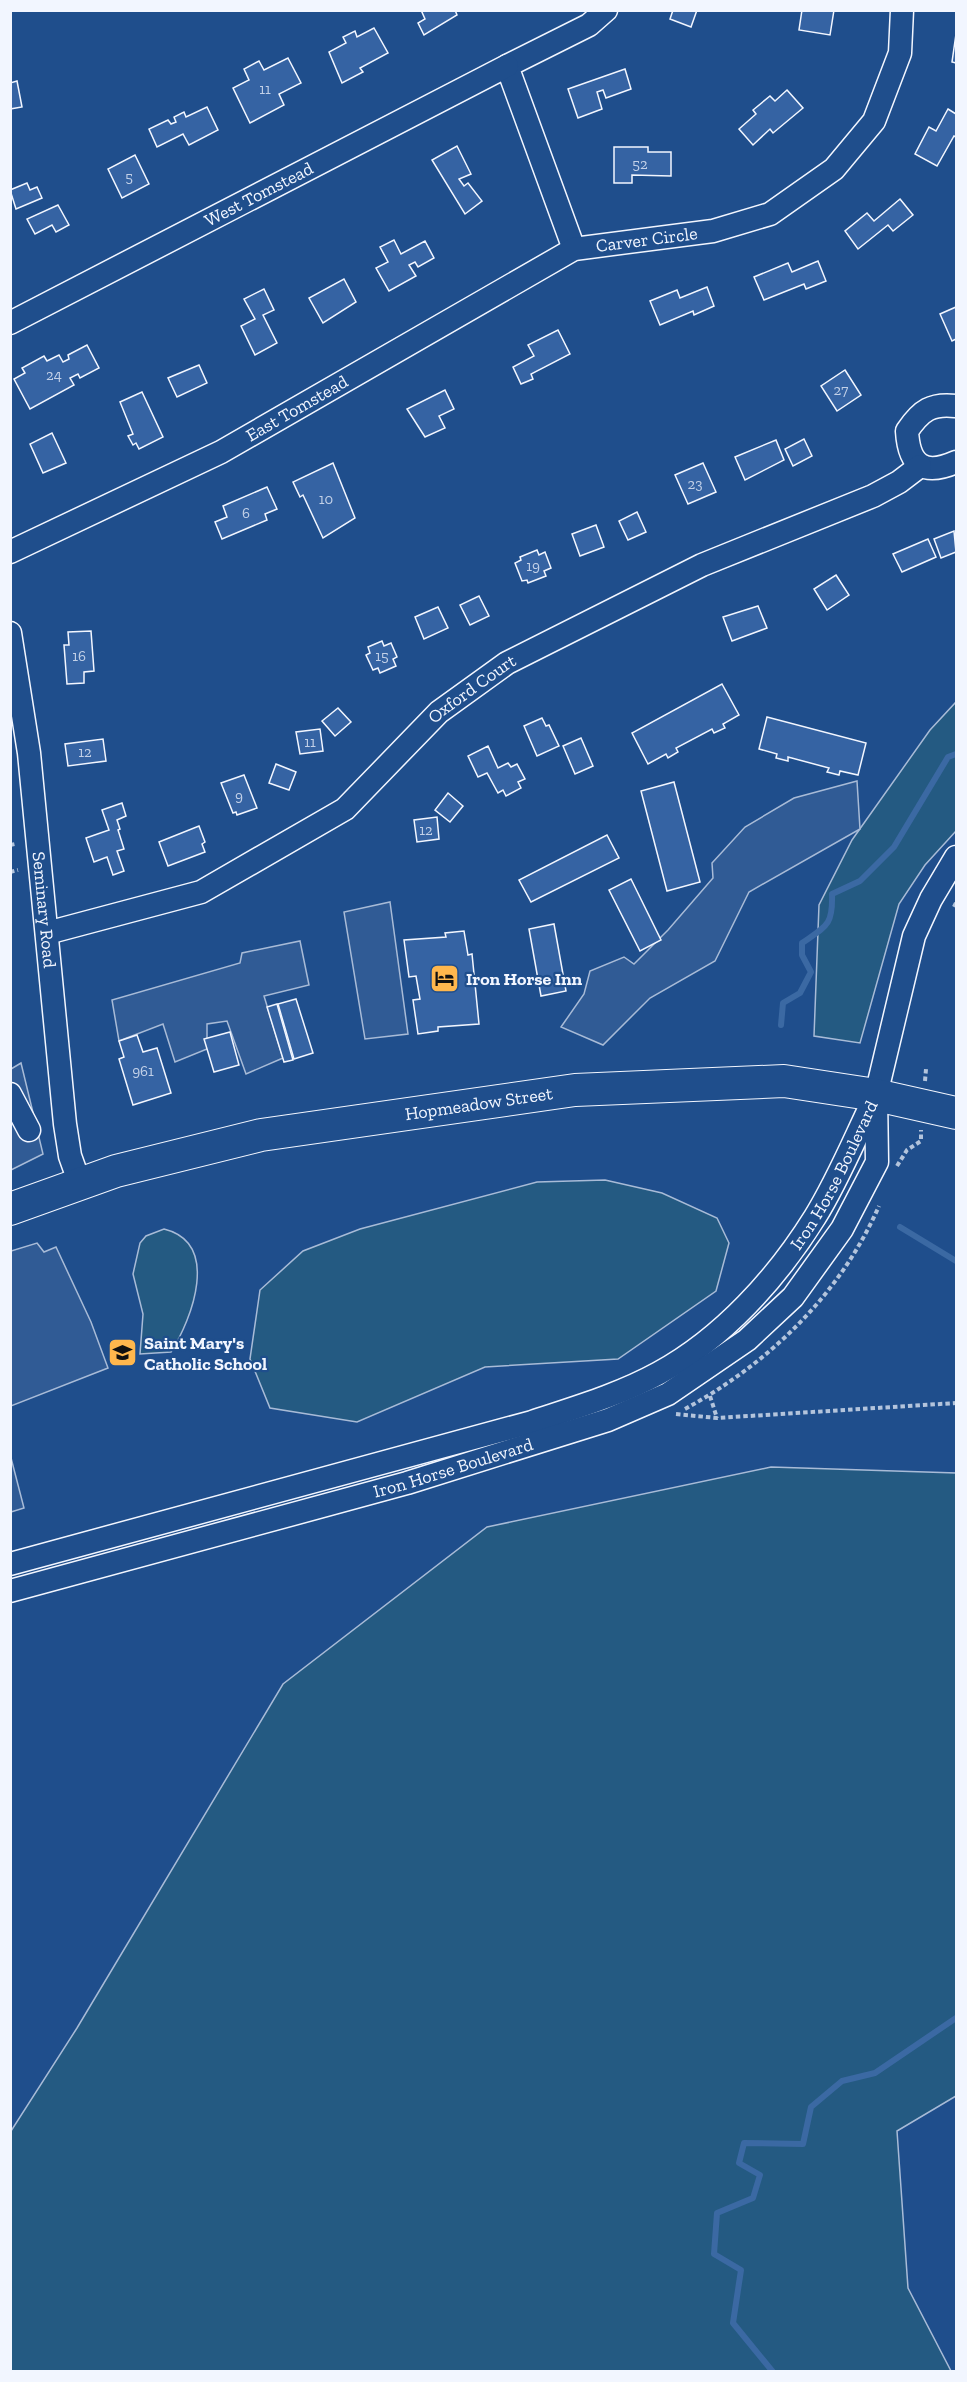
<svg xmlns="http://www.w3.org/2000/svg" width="967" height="2382" viewBox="0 0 967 2382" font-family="'Zilla Slab',serif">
	<rect width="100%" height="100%" fill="#1f4e8c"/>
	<!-- green -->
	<g fill="#245a82" stroke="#a8bbd7" stroke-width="1.5">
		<path d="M956,702V831L925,865L899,904L860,1043L814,1036L819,905L852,840L930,730Z"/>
		<path d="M605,1180L662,1193L717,1218L729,1243L716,1291L618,1359L485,1367L357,1422L270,1408L250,1359L260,1290L303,1251L360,1229L537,1182Z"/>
		<path d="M164,1229C221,1243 192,1319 171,1352L140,1354L143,1314L133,1274L140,1243L146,1236Z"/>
		<path d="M771,1467L956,1473V2096L897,2131L908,2288L951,2371H11V2131L77,2028L283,1684L487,1527Z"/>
	</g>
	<!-- parking -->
	<g fill="#305b95" stroke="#a8bbd7" stroke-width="1.5">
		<path d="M857,781L860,829L749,892L715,961L650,998L603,1045L561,1027L584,994L590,971L624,957L634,964L668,930L713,878L712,863L745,827L794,798Z"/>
		<path d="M390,902L408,1034L365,1039L344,912Z"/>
		<path d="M300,941L309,985L264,996L283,1058L246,1074L227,1021L207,1024V1049L175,1062L163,1024L119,1041L112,1000L240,963L242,953Z"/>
		<path d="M21,1063L43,1154L11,1170V1069Z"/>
		<path d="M37,1243L44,1252L56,1247L91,1322L108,1368L11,1406V1251Z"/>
		<path d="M10,1454L24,1508L11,1512H10Z"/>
	</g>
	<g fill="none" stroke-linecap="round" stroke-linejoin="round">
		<!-- stream -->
		<g stroke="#3b69a3" stroke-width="6">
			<path d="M781,1025L783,1003L800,993L811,972L802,955V943C827,926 833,925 832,894L860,881L894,847L948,757L956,754"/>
			<path d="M900,1227L956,1261"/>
			<path d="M773,2372L733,2323L741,2270L714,2254L717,2213L753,2198L760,2175L739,2163L744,2143L803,2144L811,2107L842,2081L875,2073L956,2018"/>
		</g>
	</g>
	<!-- building -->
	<g fill="#3563a3" stroke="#f2f6ff" stroke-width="1.5">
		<path d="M421,10H455L457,15L424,35L418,23L425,19Z"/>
		<path d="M673,10H697L691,27L670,19Z"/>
		<path d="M802,10H834L830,35L799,30Z"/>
		<path d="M374,28L388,53L360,68L363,72L342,83L329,52L346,43L343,37L355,31L357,37Z"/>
		<path d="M956,34V63L952,62Z"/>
		<path d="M288,58L301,83L279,94L284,105L250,123L233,88L249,80L244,69L259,61L264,70Z"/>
		<path d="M625,69L631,89L606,98L603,90L597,92L602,109L578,118L568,89Z"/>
		<path d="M17,81L22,107L10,109V83Z"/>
		<path d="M787,90L803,108L773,133L770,129L753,145L739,129L756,114L753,110L770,96L775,101Z"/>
		<path d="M207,107L218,130L189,145L183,134L157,147L149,129L168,120L171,124L176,122L174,117L184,112L186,117Z"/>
		<path d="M948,109L956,114V137L954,136L937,166L915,154L929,127L936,131Z"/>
		<path d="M457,146L471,174L459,179L464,186L468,183L482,201L465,214L432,160Z"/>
		<path d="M614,147H648V152H671V176L632,175V183H614Z"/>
		<path d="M135,155L149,184L122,198L108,169Z"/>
		<path d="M27,183L30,190L37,187L42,198L16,209L10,190Z"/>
		<path d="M900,199L913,215L893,231L888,225L858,249L845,231L867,213L874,221Z"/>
		<path d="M58,205L69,225L56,232L52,225L35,234L27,219Z"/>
		<path d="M394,240L401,254L425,241L434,258L418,267L415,262L409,265L416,276L389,291L376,268L388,262L380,247Z"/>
		<path d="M818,261L826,281L806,289L804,284L764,300L754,277L788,263L792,272Z"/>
		<path d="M344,279L356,302L323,323L309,298Z"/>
		<path d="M707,287L714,306L694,315L693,311L660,325L650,301L677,290L680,298Z"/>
		<path d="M264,289L274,310L263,315L277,343L255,355L241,326L255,319L244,299Z"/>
		<path d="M956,307V339L952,341L940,314Z"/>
		<path d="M558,330L570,354L531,374L533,379L521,384L513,367L534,356L528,345Z"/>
		<path d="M87,345L99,368L80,378L78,374L70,378L74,385L30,409L14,379L25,373L22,368L44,356L47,361L59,355L63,362L69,359L68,355Z"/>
		<path d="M199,365L207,383L177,397L168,378Z"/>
		<path d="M845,370L861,395L837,411L821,386Z"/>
		<path d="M445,390L454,409L439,416L445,428L425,437L407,409Z"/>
		<path d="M142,392L163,437L139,449L136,443L133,445L128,436L133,434L120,402Z"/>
		<path d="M52,433L66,463L43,473L30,444Z"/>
		<path d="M804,439L812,456L793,466L785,449Z"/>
		<path d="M776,440L784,460L745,480L735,457Z"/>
		<path d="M333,463L355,518L323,538L303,495L300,497L293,482Z"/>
		<path d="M703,463L716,492L688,504L675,475Z"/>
		<path d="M267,487L277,509L265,514L267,520L222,539L215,522L227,517L223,506Z"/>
		<path d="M637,512L646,532L628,540L619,521Z"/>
		<path d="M596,525L604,547L580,556L572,534Z"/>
		<path d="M954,531L956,552L941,558L934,539Z"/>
		<path d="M928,539L936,557L902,572L893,554Z"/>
		<path d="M537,550L539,555L545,552L551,568L544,571L546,576L528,583L527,580L522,581L515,563L521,560L520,557Z"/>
		<path d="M836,575L849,595L827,610L814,589Z"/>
		<path d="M479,596L489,616L470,625L460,605Z"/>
		<path d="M758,606L767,628L732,641L723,617Z"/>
		<path d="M438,607L448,628L424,639L415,617Z"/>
		<path d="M91,631L94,671L84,672V683L67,684L64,645H69L68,632Z"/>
		<path d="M382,641L384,646L391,643L397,657L393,659L396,666L380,673L378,668L373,670L366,655L370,653L368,647Z"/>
		<path d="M722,684L739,715L723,724L725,728L714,733L712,729L676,748L678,752L668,758L666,754L648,764L632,733Z"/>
		<path d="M338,708L351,722L335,736L322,721Z"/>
		<path d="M767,717L866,743L858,775L840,771L839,775L827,772L829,768L788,757V761L776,758L777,754L759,749Z"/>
		<path d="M542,718L546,726L549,725L559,746L537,756L524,726Z"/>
		<path d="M320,729L323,751L300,754L296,732Z"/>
		<path d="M581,738L593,766L575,774L563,746Z"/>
		<path d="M103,739L106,761L68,766L65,744Z"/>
		<path d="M488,746L498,768L508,763L511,767L517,764L525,779L518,782L521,788L506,796L503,790L498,793L487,773L478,777L468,756Z"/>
		<path d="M276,764L296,772L289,790L269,783Z"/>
		<path d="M244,775L257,808L237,815L236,812L233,813L221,783Z"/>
		<path d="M674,782L700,882L667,891L641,791Z"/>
		<path d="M448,793L463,806L450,822L435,810Z"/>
		<path d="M122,803L126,816L117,820L120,829L118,830L124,849L117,851L124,871L113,875L107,857L94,862L86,838L109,830L102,810Z"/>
		<path d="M437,817L439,839L417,842L414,820Z"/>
		<path d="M199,826L205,842L202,844L205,852L168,866L159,842Z"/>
		<path d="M607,835L619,858L531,902L519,880Z"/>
		<path d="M631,879L661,940L640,951L609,890Z"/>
		<path d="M554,924L566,991L541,996L529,929Z"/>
		<path d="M464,931L468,955L472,954L479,1024L438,1027V1031L418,1034L413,1000L420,999L416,976L409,977L404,940L446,937L445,933Z"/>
		<path d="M296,999L313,1053L294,1059L278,1004Z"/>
		<path d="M277,1004L293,1060L284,1062L267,1007Z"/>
		<path d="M230,1032L239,1065L214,1072L204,1039Z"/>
		<path d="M137,1035L143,1052L157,1048L171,1093L133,1105L119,1059L124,1057L119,1041Z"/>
	</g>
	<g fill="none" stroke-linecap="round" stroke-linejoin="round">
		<defs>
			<g id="minor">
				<path d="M574,249L507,66L589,25L606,10"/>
				<path id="s1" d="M10,323L507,66"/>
				<path d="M956,406C932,403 921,410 907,431C909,466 924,476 956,462"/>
				<path id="s2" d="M10,552L221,452L574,249L713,231L770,214L834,169L874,121L900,53L902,10"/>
				<path id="s3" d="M10,633L29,753L65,1124L70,1156L80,1184"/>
				<path id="s4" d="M47,933L201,892L345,809L439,712L507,663L702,565L873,496L899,482L920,466"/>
				<path d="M10,1094L29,1130"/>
				<path id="s5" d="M10,1564L532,1422C574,1408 619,1395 659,1373C723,1338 777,1278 815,1217C838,1180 855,1138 874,1099"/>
				<path id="s6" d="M10,1591L407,1483L608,1420L668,1394L747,1340L793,1297L842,1229L877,1162L876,1095L914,936L931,899L956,857"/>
			</g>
			<g id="highway">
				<path id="s7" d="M10,1209L116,1171L261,1135L575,1090L784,1081L876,1095L956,1113"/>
			</g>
		</defs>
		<!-- minor casing -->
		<use href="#minor" stroke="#f2f6ff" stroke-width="25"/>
		<!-- highway casing -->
		<use href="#highway" stroke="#f2f6ff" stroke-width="34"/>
		<!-- path -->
		<g stroke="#b3c4dc" stroke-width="4" stroke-dasharray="4.5 3" stroke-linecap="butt">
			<path d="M10,816H11"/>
			<path d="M10,845L15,844"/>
			<path d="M10,872L18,870"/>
			<path d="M954,907L956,903"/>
			<path d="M925,1081L926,1069"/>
			<path d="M897,1166L907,1150L921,1141V1130"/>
			<path d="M710,1396L717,1418"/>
			<path d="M685,1409C769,1363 840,1295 879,1206"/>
			<path d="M676,1414L717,1418L956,1403"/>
		</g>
		<!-- minor -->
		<use href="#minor" stroke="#1f4e8c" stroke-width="22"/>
		<!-- highway -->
		<use href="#highway" stroke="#1f4e8c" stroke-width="32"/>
	</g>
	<!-- icons -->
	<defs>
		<symbol id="hotel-square" viewBox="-11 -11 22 22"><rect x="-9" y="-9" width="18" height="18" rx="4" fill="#ffb74d" stroke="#1f4e8c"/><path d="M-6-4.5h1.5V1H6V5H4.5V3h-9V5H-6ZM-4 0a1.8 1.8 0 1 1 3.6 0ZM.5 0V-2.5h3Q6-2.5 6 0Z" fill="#111"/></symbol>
		<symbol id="school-square" viewBox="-11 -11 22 22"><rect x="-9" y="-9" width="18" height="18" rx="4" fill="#ffb74d" stroke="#1f4e8c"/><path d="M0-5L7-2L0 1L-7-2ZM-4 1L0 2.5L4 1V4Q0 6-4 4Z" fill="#111"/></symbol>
	</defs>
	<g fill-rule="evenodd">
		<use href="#hotel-square" x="428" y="962" width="33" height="33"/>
		<use href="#school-square" x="106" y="1336" width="33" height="33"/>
	</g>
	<g text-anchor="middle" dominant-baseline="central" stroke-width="4.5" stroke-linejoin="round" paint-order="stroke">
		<!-- number labels -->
		<g font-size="15" fill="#c3d1e8">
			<text x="265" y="89">11</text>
			<text x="640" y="164">52</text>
			<text x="129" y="177">5</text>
			<text x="54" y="375">24</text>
			<text x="841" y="390">27</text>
			<text x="695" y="484">23</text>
			<text x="326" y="499">10</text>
			<text x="246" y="513">6</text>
			<text x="533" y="566">19</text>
			<text x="79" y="656">16</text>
			<text x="382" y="656">15</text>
			<text x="310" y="742">11</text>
			<text x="85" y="752">12</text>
			<text x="239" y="796">9</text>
			<text x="426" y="830">12</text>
			<text x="143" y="1071">961</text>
		</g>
		<!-- street labels -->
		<g font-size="18" fill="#f2f6ff" stroke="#1f4e8c">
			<text stroke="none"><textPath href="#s1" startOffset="280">West Tomstead</textPath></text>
			<text stroke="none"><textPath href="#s2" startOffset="714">Carver Circle</textPath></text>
			<text stroke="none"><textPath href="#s2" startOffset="321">East Tomstead</textPath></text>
			<text stroke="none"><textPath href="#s4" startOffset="501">Oxford Court</textPath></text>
			<text stroke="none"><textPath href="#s3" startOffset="279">Seminary Road</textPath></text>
			<text stroke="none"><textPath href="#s7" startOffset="482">Hopmeadow Street</textPath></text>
			<text stroke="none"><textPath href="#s5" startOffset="946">Iron Horse Boulevard</textPath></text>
			<text stroke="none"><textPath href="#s6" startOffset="460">Iron Horse Boulevard</textPath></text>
		</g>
		<!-- poi labels -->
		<g font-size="18" font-weight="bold" fill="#f2f6ff" stroke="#1f4e8c" text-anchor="start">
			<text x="466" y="979">Iron Horse Inn</text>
			<text x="144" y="1343">Saint Mary's<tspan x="144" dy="21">Catholic School</tspan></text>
		</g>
	</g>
	<!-- border -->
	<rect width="967" height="2382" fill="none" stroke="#f2f6ff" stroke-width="24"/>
</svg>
